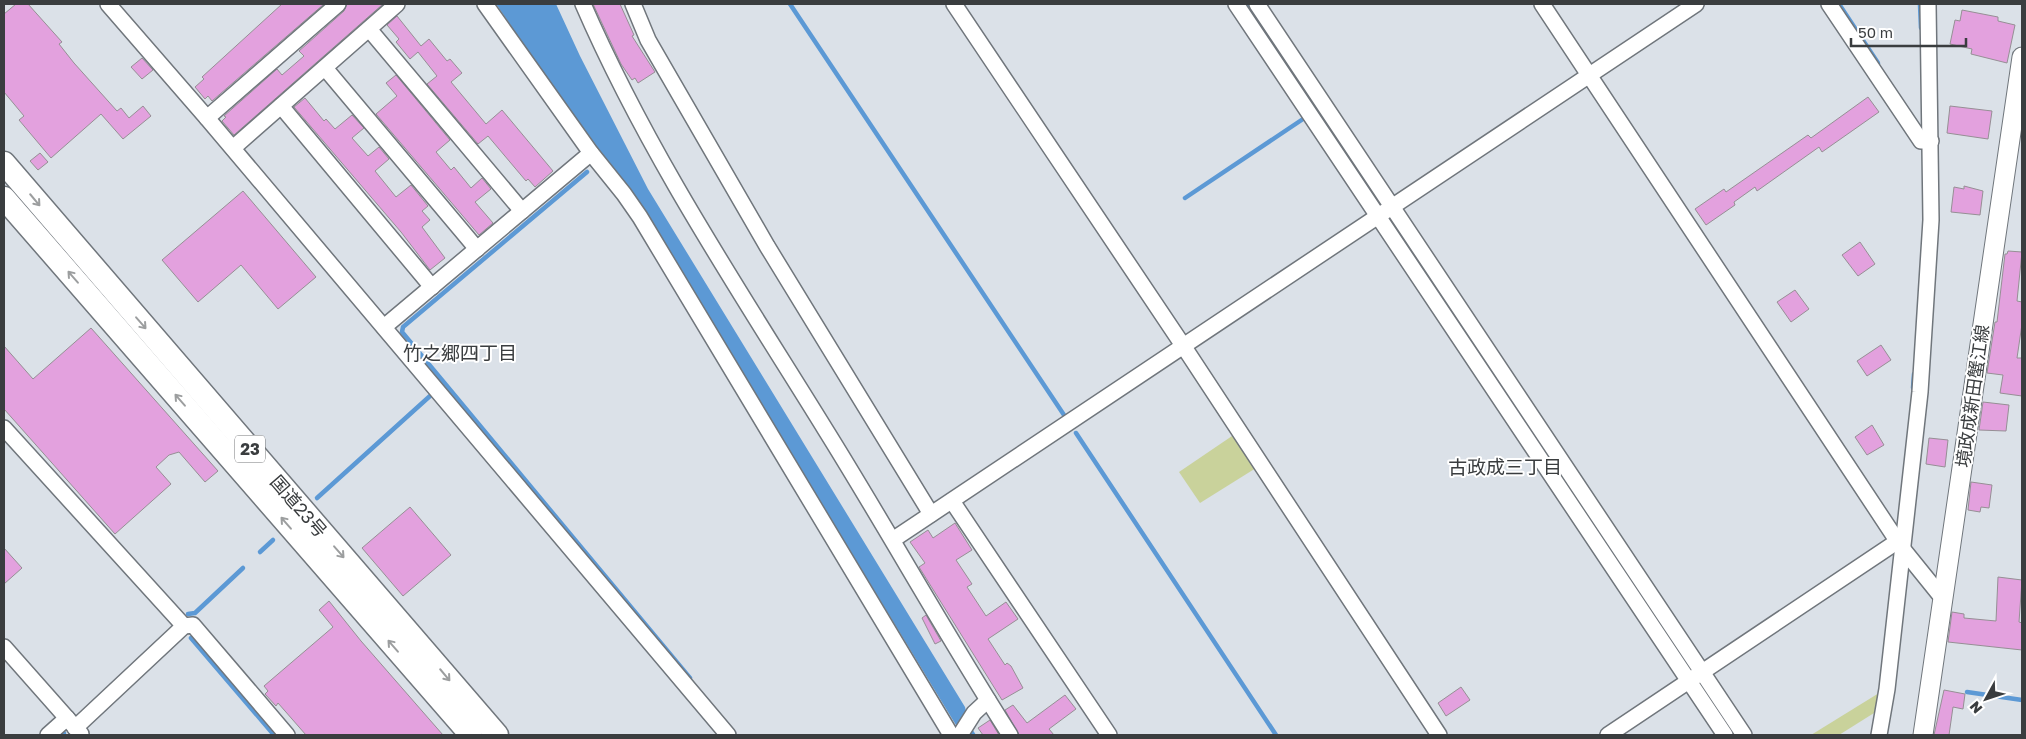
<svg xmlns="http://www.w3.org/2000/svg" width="2026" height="739" viewBox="0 0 2026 739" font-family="'Golos Text','Noto Sans JP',sans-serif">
	<rect width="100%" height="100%" fill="#dbe1e8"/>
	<!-- green -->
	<g fill="#c9d29b">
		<path d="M1235,434L1256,468L1200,503L1179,472Z"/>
		<path d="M1879,693L1874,713L1839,735H1811Z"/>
	</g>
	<!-- water -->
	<path fill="#5c99d5" d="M496,4H556L580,56L648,189L965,707L969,724L976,735H962L638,202L558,94Z"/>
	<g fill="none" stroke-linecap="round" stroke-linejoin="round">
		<!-- stream -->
		<g stroke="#5c99d5" stroke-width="4.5">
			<path d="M790,4L1064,415"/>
			<path d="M1247,4L1382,206"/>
			<path d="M1839,4L1878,63"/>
			<path d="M1920,5L1921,28"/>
			<path d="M587,172L403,327L402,332L690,678"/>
			<path d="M1185,198L1306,117"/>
			<path d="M1411,249L1691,670"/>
			<path d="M1913,388L1914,374"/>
			<path d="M1076,433L1276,735"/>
			<path d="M317,498L430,396"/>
			<path d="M260,552L273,540"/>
			<path d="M188,614L195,613L243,568"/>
			<path d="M191,638L274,735"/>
			<path d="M1701,684L1734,735"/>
			<path d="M1967,692L2022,700"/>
			<path d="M62,735L64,733"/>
		</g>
	</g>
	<!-- building -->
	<g fill="#e3a1de" stroke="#968f95">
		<path d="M16,4H28L62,42L59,44L74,63L117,111L121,108L129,118L143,106L151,116L123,139L101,114L51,158L19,120L24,116L4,92V14Z"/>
		<path d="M282,4H324L212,101L208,96L205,99L195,87L204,79L202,77Z"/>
		<path d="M347,4H383L234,135L222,121L226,117L224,116L277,69L282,75L304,56L299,51L344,11Z"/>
		<path d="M593,4H620L634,35L632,36L655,72L638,83L635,78L632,80L621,64Z"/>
		<path d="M1962,10L1998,17V21L2015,25L2007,63L1971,54L1972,49L1950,44L1955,20L1960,21Z"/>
		<path d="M397,16L421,46L429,39L447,61L450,59L462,73L451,82L486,124L502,110L553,171L535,187L528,179L526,181L488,136L478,144L427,84L437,76L418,52L410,59L396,42L399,39L387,25Z"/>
		<path d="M142,58L153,70L142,79L131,67Z"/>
		<path d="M396,75L450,140L436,152L451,170L454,167L471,188L482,178L491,189L475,202L493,223L479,235L376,114L397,96L386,83Z"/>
		<path d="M1868,97L1879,112L1822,152L1819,147L1757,191L1755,187L1734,202L1735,205L1706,225L1695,209L1724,189L1726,192L1808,135L1811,138Z"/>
		<path d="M305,98L324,121L326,119L335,129L352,115L364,128L352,138L368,156L379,147L389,159L375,171L396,197L411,185L428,206L422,211L430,220L422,227L445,258L430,270L401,232L294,107Z"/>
		<path d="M1950,106L1992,111L1988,139L1947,133Z"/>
		<path d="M40,153L48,162L38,170L30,161Z"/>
		<path d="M1964,186L1983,191L1980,215L1951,212L1954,187L1964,189Z"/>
		<path d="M243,191L316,277L278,309L241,265L198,302L162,260Z"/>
		<path d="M1860,242L1875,264L1858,276L1842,255Z"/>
		<path d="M2008,251L2022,252L2017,301L2022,302V324L2017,358H2022V396L2000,393L2003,375L1987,373L1995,322H1997L2005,254H2007Z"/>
		<path d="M1795,290L1809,309L1791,322L1777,302Z"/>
		<path d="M91,328L218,471L205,482L179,452L169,455L156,467L171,484L115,534L4,409V346L33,379Z"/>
		<path d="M1881,345L1891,360L1867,376L1857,361Z"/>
		<path d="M1983,402L2009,405L2006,431L1979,430Z"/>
		<path d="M1872,425L1884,445L1867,455L1855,437Z"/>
		<path d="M1929,438L1948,440L1945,467L1926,464Z"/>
		<path d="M1971,482L1992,485L1989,508L1981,507L1980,512L1968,510Z"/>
		<path d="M410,507L451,555L403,596L362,548Z"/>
		<path d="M955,523L972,550L956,560L972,584L967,587L986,616L1006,602L1018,619L988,639L1005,665L1007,663L1011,666L1023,688L1002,700L919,567L925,563L910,542L928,530L933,538Z"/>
		<path d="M4,548L22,568L4,584Z"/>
		<path d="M1998,577L2022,580L2019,622L2022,623V650L1948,642L1952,612L1964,614V618L1996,621Z"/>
		<path d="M329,601L361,641L443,735H306L278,703L276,706L265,694L268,691L264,686L333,627L319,610Z"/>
		<path d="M926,615L941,641L935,644L922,618Z"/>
		<path d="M1461,687L1470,700L1446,716L1438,703Z"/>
		<path d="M1944,690L1965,694L1963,709L1953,707L1949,735H1934Z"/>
		<path d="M1065,695L1076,709L1049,729L1054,735H1019L1005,710L1013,705L1027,723Z"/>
		<path d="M990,720L999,735H983L978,728Z"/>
	</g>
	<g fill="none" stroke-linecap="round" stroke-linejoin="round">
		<defs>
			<g id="minor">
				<path d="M108,4L207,118L728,735"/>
				<path d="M485,4L591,153L624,194L640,217L951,735"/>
				<path d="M583,4C648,154 739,290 825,429C888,530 946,635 1010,735"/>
				<path d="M633,4L648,40L767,246L931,514"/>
				<path d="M954,4L1184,347L1439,735"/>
				<path d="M1236,4L1725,735"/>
				<path d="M1257,4L1744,735"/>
				<path d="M1542,4L1902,548L1944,600"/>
				<path d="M1829,4L1921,141H1931"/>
				<path d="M369,29L522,211"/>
				<path d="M325,68L477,249"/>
				<path d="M281,106L432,287"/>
				<path d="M207,118L338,4"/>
				<path d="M233,148L397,4"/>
				<path d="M384,327L591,153"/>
				<path d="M4,428L184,626"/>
				<path d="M952,501L1109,735"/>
				<path d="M894,539L1696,4"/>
				<path d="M4,647L81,734"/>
				<path d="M75,728L184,626L193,625L287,735"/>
				<path d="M48,735L67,718"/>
				<path d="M960,735L974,713L988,700"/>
				<path d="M1608,735L1898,541"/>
				<path d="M1879,735L1887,689L1920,392L1931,220L1928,4"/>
			</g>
			<path id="major" d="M1923,735L2022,57"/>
			<g id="highway">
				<path d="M4,163L497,735"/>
				<path d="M4,198L471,735"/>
			</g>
		</defs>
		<!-- minor casing -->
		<use href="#minor" stroke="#70767c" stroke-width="18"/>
		<!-- major casing -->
		<use href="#major" stroke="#70767c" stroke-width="21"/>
		<!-- highway casing -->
		<use href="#highway" stroke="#70767c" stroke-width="25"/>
		<!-- minor -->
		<use href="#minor" stroke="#fff" stroke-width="15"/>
		<!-- major -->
		<use href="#major" stroke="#fff" stroke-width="19"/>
		<!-- highway -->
		<use href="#highway" stroke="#fff" stroke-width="22"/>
	</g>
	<!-- one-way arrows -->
	<defs><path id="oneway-shaft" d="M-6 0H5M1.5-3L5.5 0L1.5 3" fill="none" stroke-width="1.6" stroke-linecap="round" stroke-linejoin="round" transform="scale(1.25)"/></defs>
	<g stroke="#9c9e9f">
		<use href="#oneway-shaft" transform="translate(35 200) rotate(50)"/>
		<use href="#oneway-shaft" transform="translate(73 277) rotate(-131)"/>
		<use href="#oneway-shaft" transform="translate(141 323) rotate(49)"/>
		<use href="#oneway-shaft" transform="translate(180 400) rotate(-131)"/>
		<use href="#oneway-shaft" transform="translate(286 523) rotate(-131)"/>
		<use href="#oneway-shaft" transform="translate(339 552) rotate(49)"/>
		<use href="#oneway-shaft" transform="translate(393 646) rotate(-131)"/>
		<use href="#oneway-shaft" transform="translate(445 675) rotate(50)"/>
	</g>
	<g text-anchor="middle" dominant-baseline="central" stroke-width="4" stroke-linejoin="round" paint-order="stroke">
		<!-- shield labels -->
		<rect fill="#fff" stroke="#757779" stroke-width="1" x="235" y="435.5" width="30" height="27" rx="4"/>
		<g font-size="16" font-weight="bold" fill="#3a3d3f">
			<text x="250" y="449">23</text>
		</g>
		<!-- street labels -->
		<g font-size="18" fill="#3a3d3f" stroke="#fff">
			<text transform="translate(1972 396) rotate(-82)">境政成新田蟹江線</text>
			<text transform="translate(299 506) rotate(49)">国道23号</text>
		</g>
		<!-- neighbourhood labels -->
		<g font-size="19" fill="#3a3d3f" stroke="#fff">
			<text x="460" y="352">竹之郷四丁目</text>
			<text x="1505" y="466">古政成三丁目</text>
		</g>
	</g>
	<!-- border -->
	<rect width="2026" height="739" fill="none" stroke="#3a3d3f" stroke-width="10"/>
	<!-- north arrow -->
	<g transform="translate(1986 699) rotate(230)" stroke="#ffffff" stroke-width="4" paint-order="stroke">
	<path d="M0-4L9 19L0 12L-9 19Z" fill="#3a3d3f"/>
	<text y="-8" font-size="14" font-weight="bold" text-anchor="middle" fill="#3a3d3f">N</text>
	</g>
	<!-- scale -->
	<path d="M1851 38v8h115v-8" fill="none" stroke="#3a3d3f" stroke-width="2.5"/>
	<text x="1858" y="38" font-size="15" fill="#3a3d3f" stroke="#ffffff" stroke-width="4" paint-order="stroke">50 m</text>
</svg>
